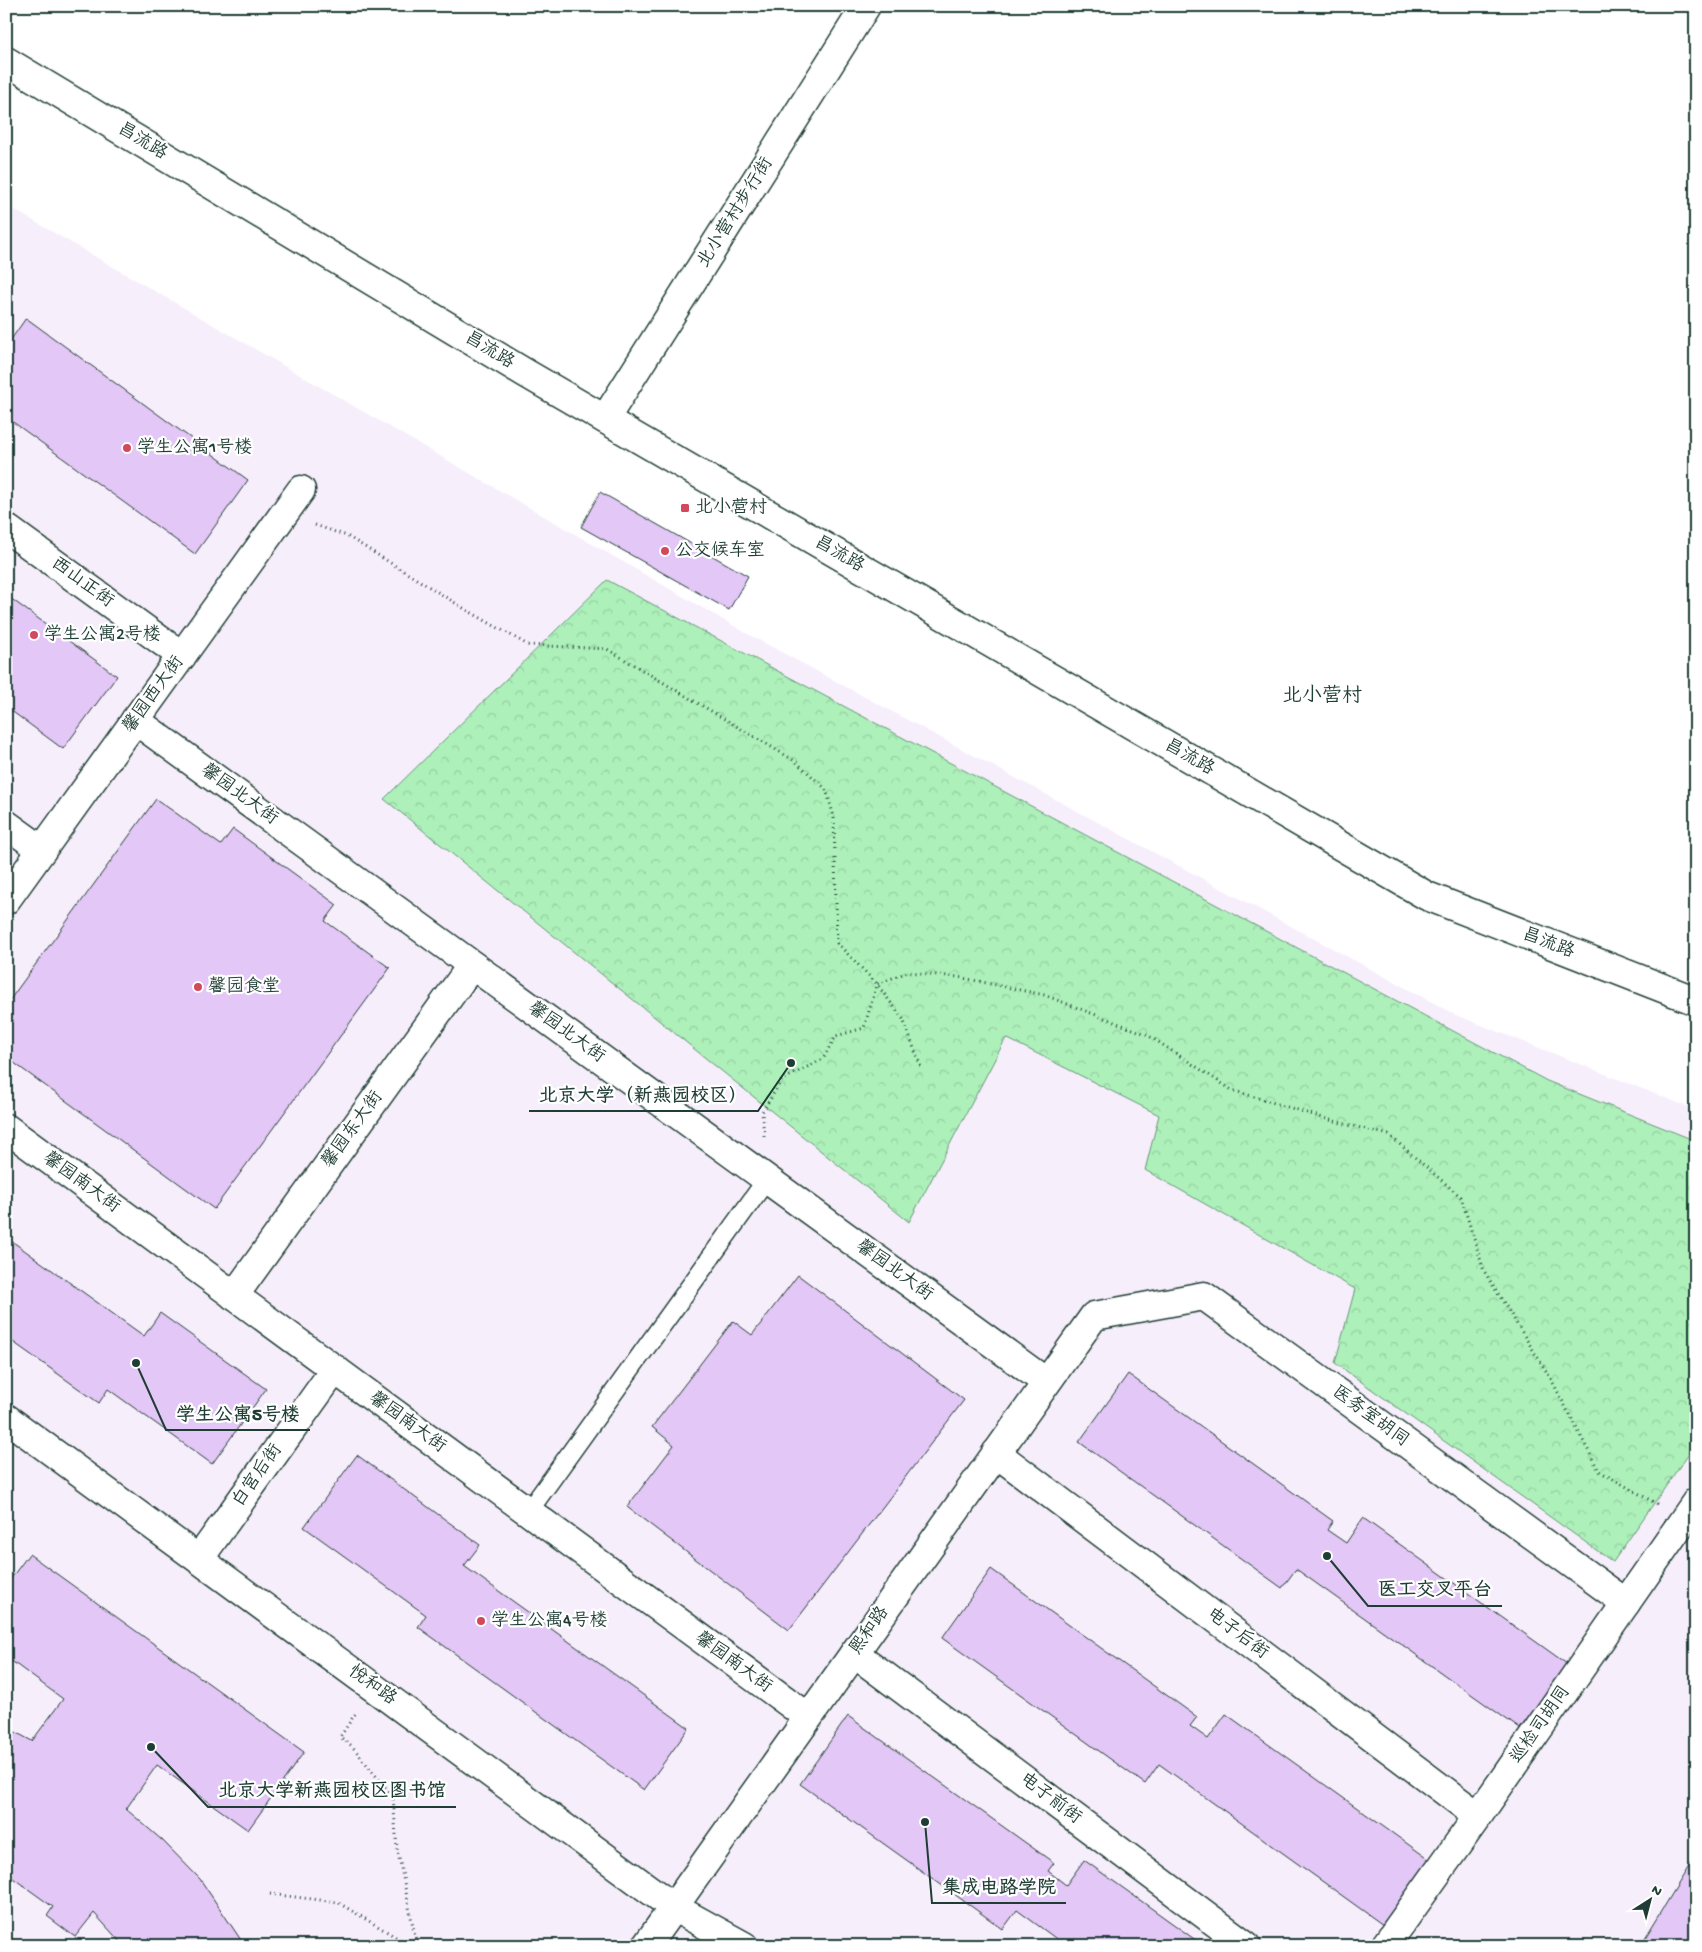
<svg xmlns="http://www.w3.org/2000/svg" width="1702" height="1952" viewBox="0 0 1702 1952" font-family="'Gochi Hand','LXGW WenKai TC',sans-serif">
	<defs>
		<pattern id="forest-crowns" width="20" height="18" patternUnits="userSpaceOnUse" patternTransform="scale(1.25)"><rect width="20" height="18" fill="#adf0ba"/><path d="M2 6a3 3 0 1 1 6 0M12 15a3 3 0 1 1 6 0" fill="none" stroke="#94cfa0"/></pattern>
	</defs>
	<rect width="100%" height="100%" fill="#fff"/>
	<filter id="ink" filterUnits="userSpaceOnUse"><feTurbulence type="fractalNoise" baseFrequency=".02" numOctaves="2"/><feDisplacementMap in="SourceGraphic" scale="10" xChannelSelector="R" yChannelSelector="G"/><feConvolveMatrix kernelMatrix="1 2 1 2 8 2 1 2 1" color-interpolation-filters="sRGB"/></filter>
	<g filter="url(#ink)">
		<!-- built -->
		<path fill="#f7eefc" d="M6,205L746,633L1456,1015L1696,1110V1946H6Z"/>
		<!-- forest -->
		<path fill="url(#forest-crowns)" stroke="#669677" d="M607,580L1547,1081L1696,1141V1443L1613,1562L1335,1363L1355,1289L1145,1170L1159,1115L1006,1038L909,1222L384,799Z"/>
		<!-- building -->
		<g fill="#e3c7f6" stroke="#1f3d34">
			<path d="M26,318L248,480L195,554L6,417V338L10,341Z"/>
			<path d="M600,492L748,576L729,610L581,527Z"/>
			<path d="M6,595L117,676L63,749L6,707Z"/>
			<path d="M156,799L221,845L233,829L337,905L325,921L390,968L214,1209L6,1057V1005Z"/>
			<path d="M6,1237L144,1336L160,1313L266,1389L212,1464L108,1389L99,1403L6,1337Z"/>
			<path d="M798,1275L964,1400L789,1630L627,1507L674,1445L652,1427L733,1321L752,1335Z"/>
			<path d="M1128,1374L1333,1521L1327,1530L1346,1543L1363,1518L1567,1664L1520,1729L1296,1569L1282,1588L1079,1442Z"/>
			<path d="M357,1455L480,1545L464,1566L689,1728L644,1790L418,1627L426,1615L304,1527Z"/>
			<path d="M29,1554L304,1752L248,1830L157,1765L126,1809L163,1841L200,1879L245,1946H124L94,1913L75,1937L47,1916L53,1907L6,1873V1727L32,1741L63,1699L6,1657V1585Z"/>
			<path d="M991,1569L1197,1717L1190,1726L1208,1739L1226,1714L1430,1860L1383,1925L1159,1764L1145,1784L942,1638Z"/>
			<path d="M848,1716L1054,1863L1048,1871L1066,1885L1084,1860L1204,1946H1066L1017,1910L1003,1929L800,1784Z"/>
			<path d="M1696,1855V1946H1640Z"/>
		</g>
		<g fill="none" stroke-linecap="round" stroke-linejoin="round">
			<defs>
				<path id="lane" d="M528,1512L767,1179"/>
				<g id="street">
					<path d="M605,419L866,6"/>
					<path d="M6,528L182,656"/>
					<path d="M135,720L1046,1382"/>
					<path d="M6,824L42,850"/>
					<path d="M6,900L301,490"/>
					<path d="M6,1128L808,1717"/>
					<path d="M234,1296L472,965"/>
					<path d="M6,1418L673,1907L744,1946"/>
					<path d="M996,1453L1478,1816"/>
					<path d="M199,1559L335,1369"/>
					<path d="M854,1653L1247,1946"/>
					<path d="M646,1946L1094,1316L1204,1296L1626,1603"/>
					<path d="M1385,1946L1478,1816L1696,1502"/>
				</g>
				<path id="secondary" d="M6,61L527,374L1427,896L1696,1001"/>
			</defs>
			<!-- lane casing -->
			<use href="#lane" stroke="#1f3d34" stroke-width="21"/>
			<!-- street casing -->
			<use href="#street" stroke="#1f3d34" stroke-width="31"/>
			<!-- secondary casing -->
			<use href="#secondary" stroke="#1f3d34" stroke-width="31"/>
			<!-- path -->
			<g stroke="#1f3d34" stroke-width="3" stroke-dasharray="1 4" stroke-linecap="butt">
				<path d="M315,525L347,536L465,609L528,645L607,649L795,761L826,789L834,817L837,943L877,984L903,1019L921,1067"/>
				<path d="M764,1136L762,1112L782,1080L823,1059L836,1036L864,1028L877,984L908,972L958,977L1044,995L1146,1034L1232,1090L1330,1120L1389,1135L1461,1197L1484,1271L1551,1379L1599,1471L1657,1504"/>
				<path d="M355,1714L340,1737L352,1746L393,1797L397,1848L417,1946"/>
				<path d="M270,1894L337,1902L411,1946"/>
			</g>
			<!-- lane -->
			<use href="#lane" stroke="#fff" stroke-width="18"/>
			<!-- street -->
			<use href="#street" stroke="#fff" stroke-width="28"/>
			<!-- secondary -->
			<use href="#secondary" stroke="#fff" stroke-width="28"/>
		</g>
	</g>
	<!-- markers -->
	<g fill="#d1495b" stroke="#fff" stroke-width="2">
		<circle cx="127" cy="448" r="5"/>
		<rect x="680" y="503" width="10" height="10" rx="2.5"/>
		<circle cx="665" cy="551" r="5"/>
		<circle cx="34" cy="635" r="5"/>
		<circle cx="198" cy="987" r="5"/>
		<circle cx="481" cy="1621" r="5"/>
	</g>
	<g text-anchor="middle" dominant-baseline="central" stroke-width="4.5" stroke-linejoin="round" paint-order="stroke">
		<!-- street labels -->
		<g font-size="18" fill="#1f3d34" stroke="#fff">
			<text transform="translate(142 142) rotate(31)">昌流路</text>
			<text transform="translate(736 213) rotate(-58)">北小营村步行街</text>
			<text transform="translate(489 351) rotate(31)">昌流路</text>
			<text transform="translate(839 555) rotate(30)">昌流路</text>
			<text transform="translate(82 583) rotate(36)">西山正街</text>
			<text transform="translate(154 695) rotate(-54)">馨园西大街</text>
			<text transform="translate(1189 758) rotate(30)">昌流路</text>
			<text transform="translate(239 795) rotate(36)">馨园北大街</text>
			<text transform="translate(1548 944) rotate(21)">昌流路</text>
			<text transform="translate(566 1033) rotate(36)">馨园北大街</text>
			<text transform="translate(353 1130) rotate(-54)">馨园东大街</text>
			<text transform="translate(81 1183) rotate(36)">馨园南大街</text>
			<text transform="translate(894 1271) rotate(36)">馨园北大街</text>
			<text transform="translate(1370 1417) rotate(36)">医务室胡同</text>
			<text transform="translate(407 1423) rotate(36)">馨园南大街</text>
			<text transform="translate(258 1476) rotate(-55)">白宫后街</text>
			<text transform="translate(870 1631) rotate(-55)">熙和路</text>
			<text transform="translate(1237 1634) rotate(37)">电子后街</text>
			<text transform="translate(733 1663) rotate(36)">馨园南大街</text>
			<text transform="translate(372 1686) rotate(36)">悦和路</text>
			<text transform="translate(1541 1725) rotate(-55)">巡检司胡同</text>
			<text transform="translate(1050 1799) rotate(37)">电子前街</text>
		</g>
		<!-- poi labels -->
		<g font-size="18" fill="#1f3d34" stroke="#fff" text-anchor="start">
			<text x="137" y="448">学生公寓1号楼</text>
			<text x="695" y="508">北小营村</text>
			<text x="675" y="551">公交候车室</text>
			<text x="44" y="635">学生公寓2号楼</text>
			<text x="208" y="987">馨园食堂</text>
			<text x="491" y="1621">学生公寓4号楼</text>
		</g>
		<!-- quarter labels -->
		<g font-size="20" fill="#1f3d34" stroke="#fff">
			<text x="1322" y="697">北小营村</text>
		</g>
	</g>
	<!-- callouts -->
	<path fill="none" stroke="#1f3d34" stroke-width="2" d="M791 1063L758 1111H529M136 1363L166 1430H310M1327 1556L1368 1606H1502M151 1747L208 1807H456M925 1822L932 1903H1066"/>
	<g fill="#1f3d34" stroke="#fff" stroke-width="2">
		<circle cx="791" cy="1063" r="5"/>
		<circle cx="136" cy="1363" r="5"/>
		<circle cx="1327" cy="1556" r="5"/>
		<circle cx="151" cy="1747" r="5"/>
		<circle cx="925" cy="1822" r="5"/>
	</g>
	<g font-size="19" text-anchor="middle" font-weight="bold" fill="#1f3d34" stroke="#fff" stroke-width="4.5" stroke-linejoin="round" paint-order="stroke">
		<text x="643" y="1101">北京大学（新燕园校区）</text>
		<text x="238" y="1420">学生公寓5号楼</text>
		<text x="1435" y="1595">医工交叉平台</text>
		<text x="332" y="1796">北京大学新燕园校区图书馆</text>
		<text x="999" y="1893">集成电路学院</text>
	</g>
	<!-- margin -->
	<rect width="1702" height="1952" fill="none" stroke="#fff" stroke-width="25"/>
	<rect x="12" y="12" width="1677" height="1927" fill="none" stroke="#1f3d34" stroke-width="2" filter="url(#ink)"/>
	<!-- north arrow -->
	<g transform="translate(1650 1900) rotate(36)" stroke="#ffffff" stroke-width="4" paint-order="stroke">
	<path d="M0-4L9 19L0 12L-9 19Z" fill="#1f3d34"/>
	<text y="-8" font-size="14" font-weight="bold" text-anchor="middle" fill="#1f3d34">N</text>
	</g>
</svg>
